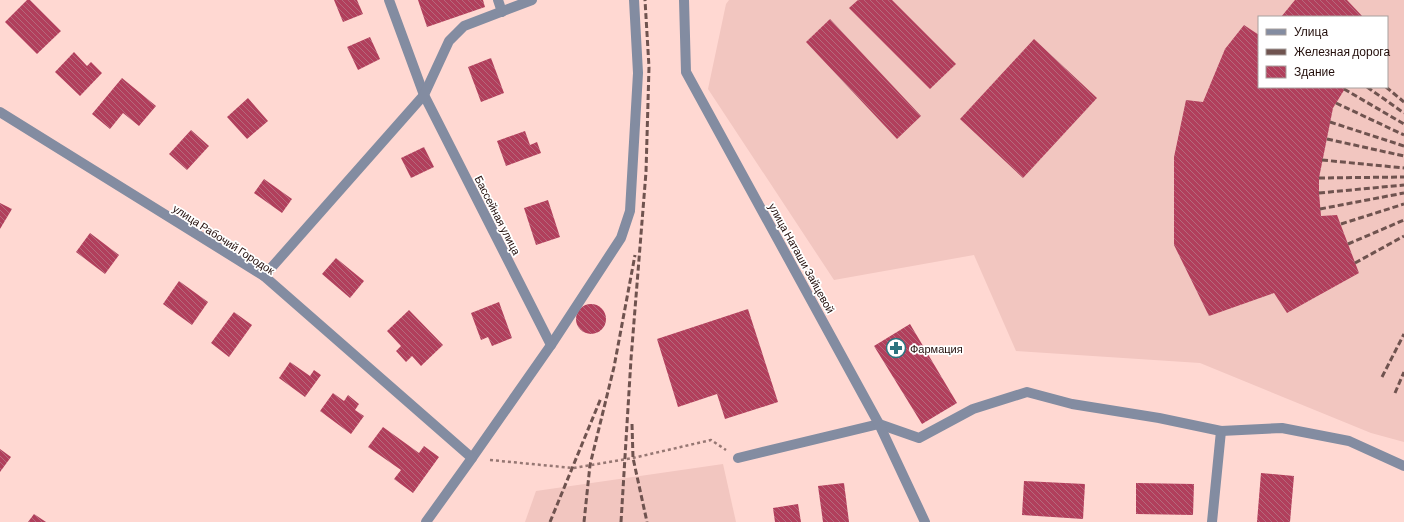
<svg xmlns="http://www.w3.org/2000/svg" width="1404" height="522" viewBox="0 0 1404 522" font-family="Barlow,sans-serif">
	<defs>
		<pattern id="building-back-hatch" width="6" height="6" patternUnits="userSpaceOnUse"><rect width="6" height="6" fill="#b13f5c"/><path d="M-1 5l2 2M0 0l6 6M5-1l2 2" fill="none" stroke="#b5697c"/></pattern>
	</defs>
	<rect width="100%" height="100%" fill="#ffd8d2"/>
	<!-- built -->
	<g fill="#f2c6c0" fill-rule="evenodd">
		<path d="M729,0H1404V442L1371,433L1200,363L1016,351L974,255L834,280L708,89L726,4ZM1259,17H1387V87H1259Z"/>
		<path d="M723,464L736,522H525L536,491Z"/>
	</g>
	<!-- building -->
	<g fill="url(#building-back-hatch)">
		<path d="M27,0H30L61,31L37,54L5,22Z"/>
		<path d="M334,0H357L363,14L343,22Z"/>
		<path d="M418,0H483L485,7L427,27Z"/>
		<path d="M858,0H892L956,64L930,89L849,8Z"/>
		<path d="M1295,0H1347L1363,17H1281Z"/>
		<path d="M830,19L921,116L897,139L806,42Z"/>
		<path d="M1244,25L1259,35V87H1346L1333,108L1319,178V193L1321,216L1337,215L1359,273L1287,313L1274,293L1209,316L1174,245V157L1186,100L1203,102L1225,49Z"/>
		<path d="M370,37L380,59L358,70L347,47Z"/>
		<path d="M1034,39L1097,98L1023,178L960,119Z"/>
		<path d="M74,52L87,66L91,62L102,73L80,96L55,72Z"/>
		<path d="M491,58L504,93L481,102L468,67Z"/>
		<path d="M122,78L156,106L139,126L123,113L110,129L92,114Z"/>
		<path d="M248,98L268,121L247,139L227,117Z"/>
		<path d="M191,130L209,146L187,170L169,154Z"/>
		<path d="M525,131L530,145L537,142L541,153L506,166L497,141Z"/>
		<path d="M424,147L434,167L411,178L401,158Z"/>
		<path d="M264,179L292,199L282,213L254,193Z"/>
		<path d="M548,200L560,237L536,245L524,208Z"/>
		<path d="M0,203L12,209L0,229Z"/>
		<path d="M90,233L119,255L105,274L76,252Z"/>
		<path d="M336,258L364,281L350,298L322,274Z"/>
		<path d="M179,281L208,302L192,325L163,304Z"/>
		<path d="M499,302L512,338L492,346L488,337L481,340L471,313Z"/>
		<circle cx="591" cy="319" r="15"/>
		<path d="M748,309L778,402L725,419L717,394L678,407L657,339Z"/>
		<path d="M409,310L443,345L421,366L412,356L406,362L396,351L401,346L387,331Z"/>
		<path d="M234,312L252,325L229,357L211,343Z"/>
		<path d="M910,324L957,403L922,424L874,346Z"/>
		<path d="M290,362L310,376L314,370L321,375L305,397L279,378Z"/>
		<path d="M333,393L344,401L348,395L359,404L355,410L364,416L351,434L320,411Z"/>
		<path d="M383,427L419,453L424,446L439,457L413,493L394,479L401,470L368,447Z"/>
		<path d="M0,449L11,457L0,472Z"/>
		<path d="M1261,473L1294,476L1290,522H1257Z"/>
		<path d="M1024,481L1085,484L1083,519L1022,515Z"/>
		<path d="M844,483L849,522H823L818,486Z"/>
		<path d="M1136,483L1194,484L1193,515L1136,514Z"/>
		<path d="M798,504L801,522H775L773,508Z"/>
		<path d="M34,514L46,522H28Z"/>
	</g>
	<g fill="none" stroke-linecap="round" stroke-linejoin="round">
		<!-- path -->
		<path stroke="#967773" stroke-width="2.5" stroke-dasharray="3 3" stroke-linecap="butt" d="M490,460L573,468L633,458L711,440L726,450"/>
		<!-- service -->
		<g stroke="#838ca1" stroke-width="10">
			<path d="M498,0L502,12"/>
			<path d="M472,458L551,345L621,238L630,211L638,73L634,0"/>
			<path d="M1212,522L1221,431"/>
		</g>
		<!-- minor -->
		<g stroke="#838ca1" stroke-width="10">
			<path d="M389,0L424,95L551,345"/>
			<path d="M0,112L264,276L472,458L426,522"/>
			<path d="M264,276L424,95L449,41L464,26L532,0"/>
			<path d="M738,458L879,424L919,438L973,409L1027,392L1072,404L1159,418L1221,431L1282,428L1349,441L1404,466"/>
		</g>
		<!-- tertiary -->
		<path stroke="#838ca1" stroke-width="10" d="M684,0L686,72L879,424L925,522"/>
		<!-- rail -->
		<g stroke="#6f534f" stroke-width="3" stroke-dasharray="6 3" stroke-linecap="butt">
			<path d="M1367,87L1404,113"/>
			<path d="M1386,87L1404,102"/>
			<path d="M1344,89L1404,124"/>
			<path d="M1336,103L1404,135"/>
			<path d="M1330,122L1404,146"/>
			<path d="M1327,139L1404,156"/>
			<path d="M1322,160L1404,168"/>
			<path d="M1319,178L1404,177"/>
			<path d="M1319,193L1404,185"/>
			<path d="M1320,209L1404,193"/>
			<path d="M1341,224L1404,204"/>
			<path d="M1348,244L1404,220"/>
			<path d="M1355,263L1404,236"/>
			<path d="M1382,377L1404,334"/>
			<path d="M1395,393L1404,372"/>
			<path d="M632,424L633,458L647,522"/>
			<path d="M550,522L601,398"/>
			<path d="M584,522L590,465L614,367L635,255"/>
			<path d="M621,522L631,359L646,172L649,67L645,0"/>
		</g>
	</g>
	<!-- icons -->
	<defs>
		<symbol id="pharmacy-ring" viewBox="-11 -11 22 22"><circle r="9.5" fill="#fff" stroke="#2c747f" stroke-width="1.5"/><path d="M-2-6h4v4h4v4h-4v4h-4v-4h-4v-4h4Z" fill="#2c747f"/></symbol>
	</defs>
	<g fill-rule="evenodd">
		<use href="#pharmacy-ring" x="885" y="337" width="22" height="22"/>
	</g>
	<g text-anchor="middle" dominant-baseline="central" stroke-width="3.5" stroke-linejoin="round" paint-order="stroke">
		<!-- street labels -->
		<g font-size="11" fill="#230e0b" stroke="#fff">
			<text transform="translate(498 215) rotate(63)">Бассейная улица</text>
			<text transform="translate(224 239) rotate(33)">улица Рабочий Городок</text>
			<text transform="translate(802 258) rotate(61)">улица Наташи Зайцевой</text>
		</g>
		<!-- poi labels -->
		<g font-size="11" fill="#230e0b" stroke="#fff" text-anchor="start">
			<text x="910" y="348">Фармация</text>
		</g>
	</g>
	<!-- legend -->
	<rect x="1258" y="16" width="130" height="72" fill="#ffffff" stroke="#a79f9d"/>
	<rect x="1266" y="29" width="20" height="6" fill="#838ca1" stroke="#a79f9d"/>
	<text x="1294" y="36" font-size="12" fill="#230e0b">Улица</text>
	<rect x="1266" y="49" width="20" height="6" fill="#6f534f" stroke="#a79f9d"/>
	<text x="1294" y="56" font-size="12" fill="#230e0b">Железная дорога</text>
	<rect x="1266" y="66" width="20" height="12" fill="url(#building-back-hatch)" stroke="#a79f9d"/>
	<text x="1294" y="76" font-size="12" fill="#230e0b">Здание</text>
</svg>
